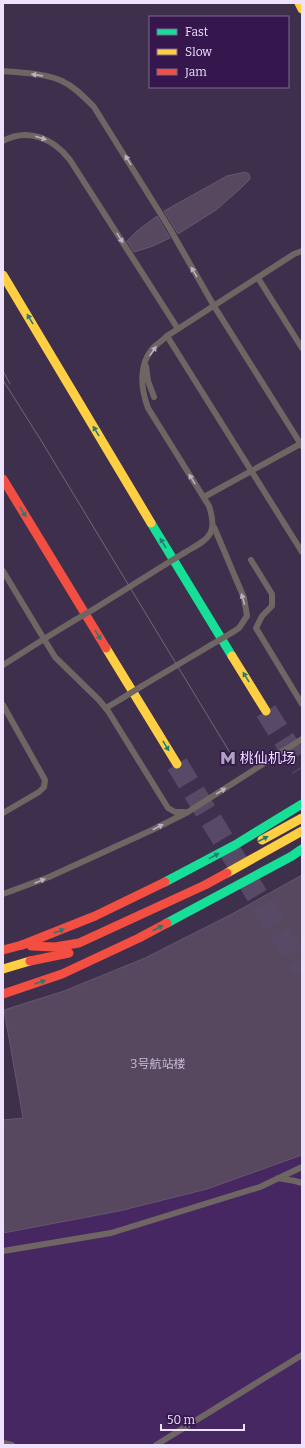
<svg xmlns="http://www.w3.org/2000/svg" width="305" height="1448" viewBox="0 0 305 1448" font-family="Bitter,'Noto Sans SC',serif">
	<rect width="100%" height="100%" fill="#3e2f4d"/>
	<!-- built -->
	<path fill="#472762" d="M302,875V1445H3V1120L23,1117L4,1010L64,991L145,958L232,914Z"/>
	<!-- building -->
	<g fill="#58485f" stroke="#67566e">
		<path d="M245,172L249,174L250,179L241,188L216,210L178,234L164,211L227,176Z"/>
		<path d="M157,216L170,238L153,246L134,252L127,241L137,231Z"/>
		<path d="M302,875V1155L207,1189L119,1211L3,1233V1120L23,1118L4,1010L64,991L145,958L232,914Z"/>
	</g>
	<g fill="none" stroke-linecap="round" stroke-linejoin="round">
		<!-- highway-tunnel -->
		<g stroke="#584a67" stroke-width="22" stroke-dasharray="22 11" stroke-linecap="butt">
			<path d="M266,711L302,768"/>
			<path d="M177,764L302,969"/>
		</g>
		<!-- lane -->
		<g stroke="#6f6664" stroke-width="6">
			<path d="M3,71C22,73 44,73 62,81C75,87 85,98 94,107L170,229L214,306L302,446"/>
			<path d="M3,141C28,127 54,139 70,160L178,329"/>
			<path d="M258,278L302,348"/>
			<path d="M167,336L302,552"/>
			<path d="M146,366L148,381L154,397"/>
			<path d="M204,497L302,443"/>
			<path d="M214,527L244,598L247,616L239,628L233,632"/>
			<path d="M184,553C207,539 219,536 209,506L148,408C141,389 138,365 153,348C157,344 163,340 167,336L294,254L302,251"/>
			<path d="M251,560L272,594V606L262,616L256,628L302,704"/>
			<path d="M3,571L44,639L3,665"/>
			<path d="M94,609L166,564"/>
			<path d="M75,620L44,639L55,657L99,700L108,711L168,808L175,812H184"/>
			<path d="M142,686L211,645"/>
			<path d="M3,705L45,780L44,787L39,792L3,813"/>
			<path d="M106,708L121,699"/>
			<path d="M3,894L49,877L152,830L188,812L302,739"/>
			<path d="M278,1178L295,1181L302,1183"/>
			<path d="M3,1251L111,1233L260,1187L302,1167"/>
			<path d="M3,1443L12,1445"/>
			<path d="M156,1445L302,1355"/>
		</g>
		<!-- fast -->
		<path stroke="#16e098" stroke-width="9" d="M151,523L232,656"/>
		<!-- slow -->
		<g stroke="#ffcf43" stroke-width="9">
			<path d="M299,3L302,9"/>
			<path d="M3,275L151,523"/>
			<path d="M106,648L177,764"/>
			<path d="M232,656L266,711"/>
			<path d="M262,840L302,818"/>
			<path d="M3,969L30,961"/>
		</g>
		<!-- jam -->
		<g stroke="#f24e42" stroke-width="9">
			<path d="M3,479L106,648"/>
			<path d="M3,950L22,945"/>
			<path d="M30,961L69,953"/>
		</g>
		<!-- tram -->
		<g stroke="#726972" stroke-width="1">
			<path d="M3,371L10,384"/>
			<path d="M3,380L42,442L235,761"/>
		</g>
		<!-- lane-bridge -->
		<g stroke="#6f6664" stroke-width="6">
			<path d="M166,564L184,553"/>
			<path d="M75,620L94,609"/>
			<path d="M211,645L233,632"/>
			<path d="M121,699L142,686"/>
		</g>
		<!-- fast-bridge -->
		<g stroke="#16e098" stroke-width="9">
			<path d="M165,882L235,845L302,804"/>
			<path d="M167,923L292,856L302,849"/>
		</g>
		<!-- slow-bridge -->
		<path stroke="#ffcf43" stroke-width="9" d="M227,873L302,831"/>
		<!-- jam-bridge -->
		<g stroke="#f24e42" stroke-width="9">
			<path d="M22,945L95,916L165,882"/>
			<path d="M31,946L55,947L79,943L205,885L227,873"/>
			<path d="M3,994L62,974L139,938L167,923"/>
		</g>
	</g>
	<!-- one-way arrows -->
	<defs><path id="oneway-solid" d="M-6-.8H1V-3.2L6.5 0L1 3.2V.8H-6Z"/></defs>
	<g fill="#bbb0bf">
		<use href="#oneway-solid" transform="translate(37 75) rotate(-172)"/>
		<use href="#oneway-solid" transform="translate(41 138) rotate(17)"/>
		<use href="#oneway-solid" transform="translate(128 160) rotate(-121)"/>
		<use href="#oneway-solid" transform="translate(120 238) rotate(58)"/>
		<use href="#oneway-solid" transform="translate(194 272) rotate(-120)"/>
		<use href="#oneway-solid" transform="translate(153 351) rotate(-55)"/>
		<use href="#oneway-solid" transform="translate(192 479) rotate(-122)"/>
		<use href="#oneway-solid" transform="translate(243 599) rotate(-106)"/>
		<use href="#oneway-solid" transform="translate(221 791) rotate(-32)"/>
		<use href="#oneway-solid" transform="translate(158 827) rotate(-27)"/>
		<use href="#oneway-solid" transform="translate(40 881) rotate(-22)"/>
	</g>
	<g fill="#267c73">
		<use href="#oneway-solid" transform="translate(30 319) rotate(-121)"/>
		<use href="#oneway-solid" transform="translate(96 431) rotate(-121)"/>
		<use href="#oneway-solid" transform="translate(23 512) rotate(59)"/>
		<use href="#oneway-solid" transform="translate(163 543) rotate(-121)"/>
		<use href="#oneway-solid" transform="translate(98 635) rotate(59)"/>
		<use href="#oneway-solid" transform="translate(246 677) rotate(-122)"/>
		<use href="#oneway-solid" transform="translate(166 746) rotate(59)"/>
		<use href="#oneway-solid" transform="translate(263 839) rotate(-28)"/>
		<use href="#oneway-solid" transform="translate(214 856) rotate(-29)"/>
		<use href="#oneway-solid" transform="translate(158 928) rotate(-28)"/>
		<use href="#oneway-solid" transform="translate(59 931) rotate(-20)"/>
		<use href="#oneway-solid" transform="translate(40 982) rotate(-19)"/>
	</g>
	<!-- icons -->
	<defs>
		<symbol id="metro-bare" viewBox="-9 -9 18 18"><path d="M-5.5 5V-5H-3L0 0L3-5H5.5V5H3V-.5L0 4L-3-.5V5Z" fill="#b0a3bf" stroke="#35174e" stroke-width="2.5" paint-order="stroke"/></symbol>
	</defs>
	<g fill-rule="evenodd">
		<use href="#metro-bare" x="217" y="747" width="22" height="22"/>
	</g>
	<g text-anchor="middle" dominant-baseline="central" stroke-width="3" stroke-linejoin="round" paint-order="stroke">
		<!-- number labels -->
		<g font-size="12" fill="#c8bbd5">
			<text x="158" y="1064">3号航站楼</text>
		</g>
		<!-- poi labels -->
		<g font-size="14" fill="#ede1fc" stroke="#35174e" text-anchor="start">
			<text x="240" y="758">桃仙机场</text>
		</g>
	</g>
	<!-- border -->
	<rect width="305" height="1448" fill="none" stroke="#ede1fc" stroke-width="8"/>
	<!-- legend -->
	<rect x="149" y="16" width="140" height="72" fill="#35174e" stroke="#7f6894"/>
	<rect x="157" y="29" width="20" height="6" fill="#16e098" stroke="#7f6894"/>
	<text x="185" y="36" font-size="12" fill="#ede1fc">Fast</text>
	<rect x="157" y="49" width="20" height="6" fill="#ffcf43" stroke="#7f6894"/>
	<text x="185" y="56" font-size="12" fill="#ede1fc">Slow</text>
	<rect x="157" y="69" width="20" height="6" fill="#f24e42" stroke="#7f6894"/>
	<text x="185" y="76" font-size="12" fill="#ede1fc">Jam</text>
	<!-- scale -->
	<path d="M161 1424v6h83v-6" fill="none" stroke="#ede1fc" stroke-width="2"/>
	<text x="167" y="1424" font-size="12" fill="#ede1fc" stroke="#35174e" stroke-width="3" paint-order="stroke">50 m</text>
</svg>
